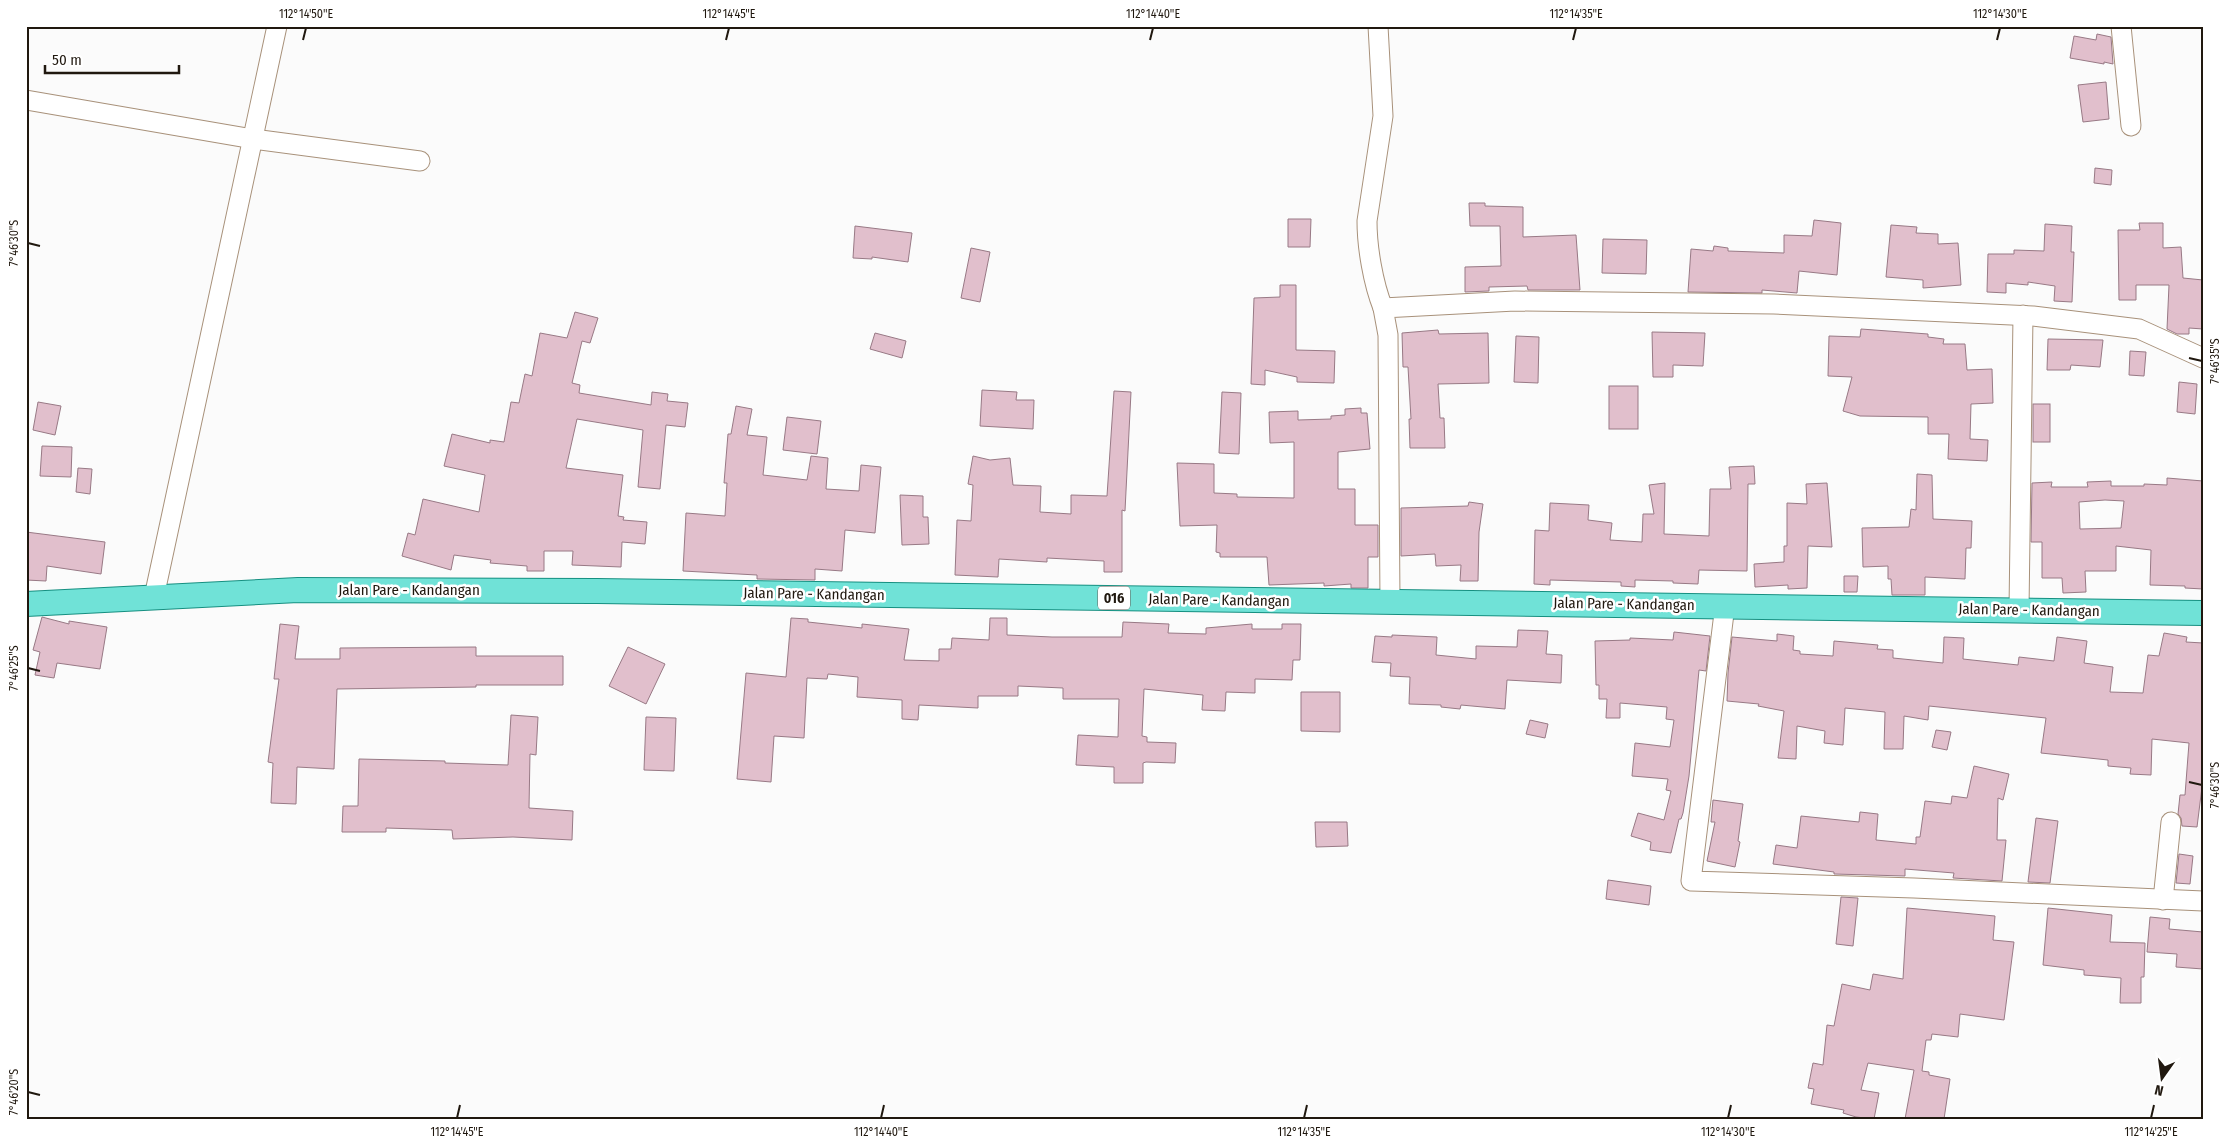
<svg xmlns="http://www.w3.org/2000/svg" width="2229" height="1145" viewBox="0 0 2229 1145" font-family="'Fira Sans Condensed',sans-serif">
	<rect width="100%" height="100%" fill="#fbfbfb"/>
	<!-- building -->
	<g fill="#e1bfcc" stroke="#987985" fill-rule="evenodd">
		<path d="M2097,34L2111,37L2113,64L2104,62V64L2070,58L2074,36L2096,40Z"/>
		<path d="M2106,82L2109,119L2083,122L2078,85Z"/>
		<path d="M2095,168L2112,170L2111,185L2094,183Z"/>
		<path d="M1469,203H1485V206L1523,207V237L1576,235L1580,290H1528L1527,286L1489,287V291L1465,292V267L1501,266L1500,226H1470Z"/>
		<path d="M1288,219H1311L1310,247H1288Z"/>
		<path d="M1814,220L1841,223L1837,275L1799,271L1797,293L1762,290V293L1688,292L1691,249L1713,251L1714,246L1728,248V251L1784,253V235L1812,236Z"/>
		<path d="M2139,223H2163V248L2181,247L2183,278L2203,280V329L2189,328V334H2177L2167,329L2169,285H2136V300H2119L2118,230H2140Z"/>
		<path d="M2045,224L2072,226L2071,252H2074L2072,302L2054,301L2055,286L2028,282V285L2006,283V293L1987,292L1988,254H2014V250L2044,251Z"/>
		<path d="M1891,225L1917,227L1916,233L1938,234V244L1958,243L1961,285L1923,288V280L1886,277Z"/>
		<path d="M855,226L912,233L908,262L872,257V259L853,258Z"/>
		<path d="M1603,239L1647,240L1646,274L1602,273Z"/>
		<path d="M971,248L990,252L980,302L961,298Z"/>
		<path d="M1280,285H1296V350L1335,351L1334,383L1297,382V377L1265,370V385L1251,384L1254,298L1280,297Z"/>
		<path d="M575,312L598,318L590,343L582,341L572,383L580,385L579,393L651,405L652,392L668,394L667,401L688,403L685,427L666,425L660,489L638,487L643,430L577,419L566,468L623,475L618,516L624,517L623,520L647,522L645,544L622,542L621,567L572,565L573,551H544V571H527V566L490,563L491,560L454,555L451,570L402,556L408,533L415,535L423,499L479,512L485,475L444,466L452,434L490,443V440L504,442L511,402L519,403L525,374L532,376L540,333L567,338Z"/>
		<path d="M1861,329L1928,334V337L1944,339L1943,344H1965L1967,370L1992,369L1993,403L1971,404L1970,439L1988,440L1987,461L1948,459L1949,434H1928V417L1860,416L1843,411L1852,377L1828,376L1829,336L1860,337Z"/>
		<path d="M1438,330L1439,334L1488,333L1489,383L1438,384L1440,418H1444L1445,448H1410L1409,419H1411L1408,367H1403L1402,333Z"/>
		<path d="M1652,332L1705,333L1703,366L1673,365V377H1653Z"/>
		<path d="M875,333L906,341L902,358L870,349Z"/>
		<path d="M1516,336L1539,337L1538,383L1514,382Z"/>
		<path d="M2048,339L2103,340L2100,367L2071,365L2070,370H2047Z"/>
		<path d="M2130,351L2146,352L2144,376L2129,375Z"/>
		<path d="M2179,382L2197,384L2195,414L2177,412Z"/>
		<rect x="1609" y="386" width="29" height="43"/>
		<path d="M982,390L1017,392L1016,400H1034L1033,429L980,426Z"/>
		<path d="M1114,391L1131,392L1126,491L1125,511L1122,510V572H1104V561L1047,558V562L999,559L998,577L955,575L957,520L971,521L973,485L968,484L973,456L990,460L1010,458L1013,485L1041,486L1040,512L1071,514V495L1107,496Z"/>
		<path d="M1222,392L1241,393L1239,454L1219,453Z"/>
		<path d="M38,402L61,406L55,435L33,430Z"/>
		<rect x="2033" y="404" width="17" height="38"/>
		<path d="M736,406L752,409L747,435L767,437L763,475L807,480L811,456L828,458L826,489L859,491L861,465L881,467L875,533L845,530L842,571L815,569V580L757,579V575L683,571L686,513L725,516L727,483H724L728,434H731Z"/>
		<path d="M1361,408V413H1367L1370,449L1338,452V489H1355V525H1378V557H1368V588H1351V584L1324,586V583L1269,585L1267,557H1220V553L1216,552L1217,525L1180,526L1177,463L1214,464V493L1237,494V497L1294,498V442L1270,443L1269,412L1298,411V420L1331,419V416L1345,415V409Z"/>
		<path d="M787,417L821,421L817,454L783,450Z"/>
		<path d="M42,446L72,447L71,477L40,476Z"/>
		<path d="M1754,466L1755,484H1748L1747,571L1699,570L1698,584L1673,583V581L1635,580V587L1621,586V582L1550,580V585L1534,584L1535,530L1549,531L1550,503L1589,505L1588,520L1612,523L1610,540L1642,542L1643,514H1654L1649,485L1665,483L1664,534L1709,536L1710,489H1731L1729,467Z"/>
		<path d="M78,468L92,469L90,494L76,492Z"/>
		<path d="M1917,474L1932,475L1933,519L1972,521L1971,548H1966L1965,579L1925,577V595H1892L1891,579H1888V566L1863,567L1862,528L1909,527L1911,509L1916,510Z"/>
		<path d="M2167,478L2203,481V589L2185,588V586L2150,585L2151,550L2116,546V571H2085L2086,592L2063,593L2062,578H2042V542H2031L2032,483L2052,482L2051,487H2088L2087,482L2111,481V486H2144V484L2167,485ZM2105,500L2124,501L2121,528L2080,529L2079,502Z"/>
		<path d="M1827,483L1832,547L1808,546L1807,588L1788,589V585L1755,587L1754,564L1784,562V546H1787V503L1807,504L1806,484Z"/>
		<path d="M900,495L923,496V517H928L929,544L902,545Z"/>
		<path d="M1469,502L1483,504L1479,532L1478,581H1460L1461,565L1436,566L1435,554L1401,556V508L1468,506Z"/>
		<path d="M26,532L105,542L101,574L47,566L46,581L26,580Z"/>
		<path d="M1844,576H1858L1857,592H1844Z"/>
		<path d="M42,617L69,624V621L107,627L100,669L57,663L54,678L35,675L40,652L33,650Z"/>
		<path d="M791,618L808,619V622L862,628V624L909,629L904,660L939,661V649H951L952,638L989,640L990,618H1007V635L1052,637H1122L1123,622L1169,624L1168,633L1206,634V628L1252,624V629H1282V624H1301L1300,660H1293L1292,680L1255,679V693L1226,692L1225,711L1202,710L1203,695L1144,689L1142,736L1147,737V742L1176,743L1175,763L1146,762L1143,763V783H1114V767L1076,765L1078,735L1118,737L1119,699H1063V688L1018,686V696H978V708L919,705L918,720L902,719V700L857,697L858,677L828,674L827,679L807,678L804,738L774,736L771,782L737,779L746,673L786,677Z"/>
		<path d="M280,624L299,626L295,659H340V648L476,647V656H563V685H476V687L337,689L334,769L297,767L296,804L271,803L273,763L268,762L279,679H274Z"/>
		<path d="M1518,630L1548,631L1546,654L1562,655L1561,683L1507,680L1505,709L1461,705L1460,709L1441,707V705L1409,704L1410,677L1390,676L1391,663L1372,662L1375,636L1392,637V635L1437,637L1436,655L1476,659V646L1517,647Z"/>
		<path d="M1674,632L1710,636L1706,671L1699,670L1689,776L1683,813L1681,819H1679L1671,853L1650,850L1651,842L1631,836L1638,813L1664,820L1671,791L1666,790L1668,779L1632,776L1635,743L1670,747L1674,720L1666,719L1667,707L1620,703V718H1606L1607,699H1599V685H1596L1595,641L1630,640V638L1673,640Z"/>
		<path d="M2164,633L2187,637L2186,642L2203,643V779L2197,827L2182,826L2181,818L2178,814L2180,795H2185L2189,743L2152,739L2151,775L2130,774L2131,768L2108,766V760L2041,753L2046,718L1929,706L1928,720L1904,716L1903,749H1884L1885,712L1845,708L1843,745L1824,743L1825,731L1797,726L1796,759L1778,758L1784,711L1758,706L1759,704L1727,701L1728,673L1732,637L1777,641V634L1794,636L1793,650L1800,651V654L1833,656L1834,641L1878,645L1877,649L1893,650V658L1943,663L1944,637L1964,638L1963,659L2018,665L2019,657L2054,661L2057,637L2087,641L2084,663L2113,667L2110,692L2143,693L2148,655L2159,656Z"/>
		<path d="M628,647L665,664L646,704L609,686Z"/>
		<path d="M1301,692H1340V732L1301,731Z"/>
		<path d="M511,715L538,717L536,755L530,754L529,808L573,811L572,840L513,837L453,839L452,830L386,828V832H342L343,806H358L359,759L445,761V763L508,765Z"/>
		<path d="M646,717L676,718L674,771L644,770Z"/>
		<path d="M1530,720L1548,724L1545,738L1526,734Z"/>
		<path d="M1936,730L1951,732L1947,750L1932,747Z"/>
		<path d="M1974,766L2009,774L2003,800L1998,798L1997,840H2006L2002,881L1953,878L1954,873L1905,869V876L1834,874V872L1773,864L1776,845L1797,848L1801,816L1859,822L1860,812L1878,814L1876,840L1916,844V837H1920L1925,801L1951,804L1952,796L1967,798Z"/>
		<path d="M1713,800L1743,804L1738,841L1740,842L1735,867L1707,861L1715,822H1711Z"/>
		<path d="M2036,818L2058,821L2050,883L2028,882Z"/>
		<path d="M1315,822H1347L1348,846L1316,847Z"/>
		<path d="M2179,854L2193,856L2190,884L2176,883Z"/>
		<path d="M1608,880L1651,886L1649,905L1606,899Z"/>
		<path d="M1841,897L1858,898L1853,946L1836,944Z"/>
		<path d="M1907,908L1995,916L1993,940L2014,942L2004,1020L1960,1014L1958,1037L1932,1034L1931,1040H1926L1922,1071L1929,1072V1075L1950,1079L1944,1119H1905L1914,1070L1868,1063L1861,1090L1879,1093L1874,1119L1856,1117L1843,1113L1844,1110L1811,1104L1814,1089L1808,1088L1813,1063L1823,1065L1827,1025L1834,1026L1842,984L1870,990L1873,974L1903,979Z"/>
		<path d="M2048,908L2112,915L2110,942L2145,943L2144,977H2141V1003H2120L2121,978L2084,975V970L2043,965Z"/>
		<path d="M2150,917L2170,919L2169,929L2203,932V969L2176,967L2177,954L2147,952Z"/>
	</g>
	<g fill="none" stroke-linecap="round" stroke-linejoin="round">
		<defs>
			<g id="minor">
				<path d="M1378,26L1383,116L1367,221C1367,247 1373,283 1383,308"/>
				<path d="M2121,26L2131,126"/>
				<path d="M26,100L253,139L420,161"/>
				<path d="M154,597L277,26"/>
				<path d="M1390,602L1388,335L1383,308L1515,301L1774,304L2033,316L2139,329L2203,358"/>
				<path d="M1725,605L1691,881L1914,888L2203,901"/>
				<path d="M2019,610L2023,315"/>
				<path d="M2163,900L2171,822"/>
			</g>
			<path id="major" d="M26,604L298,590L597,591L2203,613"/>
		</defs>
		<!-- minor casing -->
		<use href="#minor" stroke="#a8917a" stroke-width="21"/>
		<!-- major casing -->
		<use href="#major" stroke="#168f80" stroke-width="26"/>
		<!-- minor -->
		<use href="#minor" stroke="#fff" stroke-width="19"/>
		<!-- major -->
		<use href="#major" stroke="#70e2d7" stroke-width="24"/>
	</g>
	<!-- ticks -->
	<path fill="none" stroke="#20180f" stroke-width="2" d="M303,40L306,28M726,40L729,28M1150,40L1153,28M1573,40L1576,28M1997,40L2000,28M28,243L40,246M2189,358L2202,361M28,668L40,671M2189,782L2202,785M28,1092L40,1095M457,1118L460,1105M881,1118L884,1105M1304,1118L1307,1105M1728,1118L1731,1105M2151,1118L2154,1105"/>
	<g text-anchor="middle" dominant-baseline="central" stroke-width="5" stroke-linejoin="round" paint-order="stroke">
		<!-- shield labels -->
		<rect fill="#fff" stroke="#635d57" stroke-width="1" x="1098" y="586.5" width="32" height="23" rx="4"/>
		<g font-size="14" font-weight="bold" fill="#20180f">
			<text x="1114" y="598">016</text>
		</g>
		<!-- street labels -->
		<g font-size="15" fill="#20180f" stroke="#fff">
			<text x="409" y="590">Jalan Pare - Kandangan</text>
			<text transform="translate(814 594) rotate(1)">Jalan Pare - Kandangan</text>
			<text transform="translate(1219 600) rotate(1)">Jalan Pare - Kandangan</text>
			<text transform="translate(1624 604) rotate(1)">Jalan Pare - Kandangan</text>
			<text transform="translate(2029 610) rotate(1)">Jalan Pare - Kandangan</text>
		</g>
	</g>
	<!-- border -->
	<rect width="2229" height="1145" fill="none" stroke="#ffffff" stroke-width="55"/>
	<!-- north arrow -->
	<g transform="translate(2162 1078) rotate(194)" stroke="#ffffff" stroke-width="4" paint-order="stroke">
	<path d="M0-4L9 19L0 12L-9 19Z" fill="#20180f"/>
	<text y="-8" font-size="14" font-weight="bold" text-anchor="middle" fill="#20180f">N</text>
	</g>
	<!-- scale -->
	<path d="M45 65v8h134v-8" fill="none" stroke="#20180f" stroke-width="2.5"/>
	<text x="52" y="65" font-size="15" fill="#20180f" stroke="#ffffff" stroke-width="4" paint-order="stroke">50 m</text>
	<rect x="28" y="28" width="2174" height="1090" fill="none" stroke="#20180f" stroke-width="2"/>
	<g font-size="12" text-anchor="middle" fill="#20180f">
		<text x="306" y="18">112°14'50"E</text>
		<text x="729" y="18">112°14'45"E</text>
		<text x="1153" y="18">112°14'40"E</text>
		<text x="1576" y="18">112°14'35"E</text>
		<text x="2000" y="18">112°14'30"E</text>
		<text transform="translate(14 243) rotate(-90)" y="4">7°46'30"S</text>
		<text transform="translate(2215 361) rotate(-90)" y="4">7°46'35"S</text>
		<text transform="translate(14 668) rotate(-90)" y="4">7°46'25"S</text>
		<text transform="translate(2215 785) rotate(-90)" y="4">7°46'30"S</text>
		<text transform="translate(14 1092) rotate(-90)" y="4">7°46'20"S</text>
		<text x="457" y="1136">112°14'45"E</text>
		<text x="881" y="1136">112°14'40"E</text>
		<text x="1304" y="1136">112°14'35"E</text>
		<text x="1728" y="1136">112°14'30"E</text>
		<text x="2151" y="1136">112°14'25"E</text>
	</g>
</svg>
